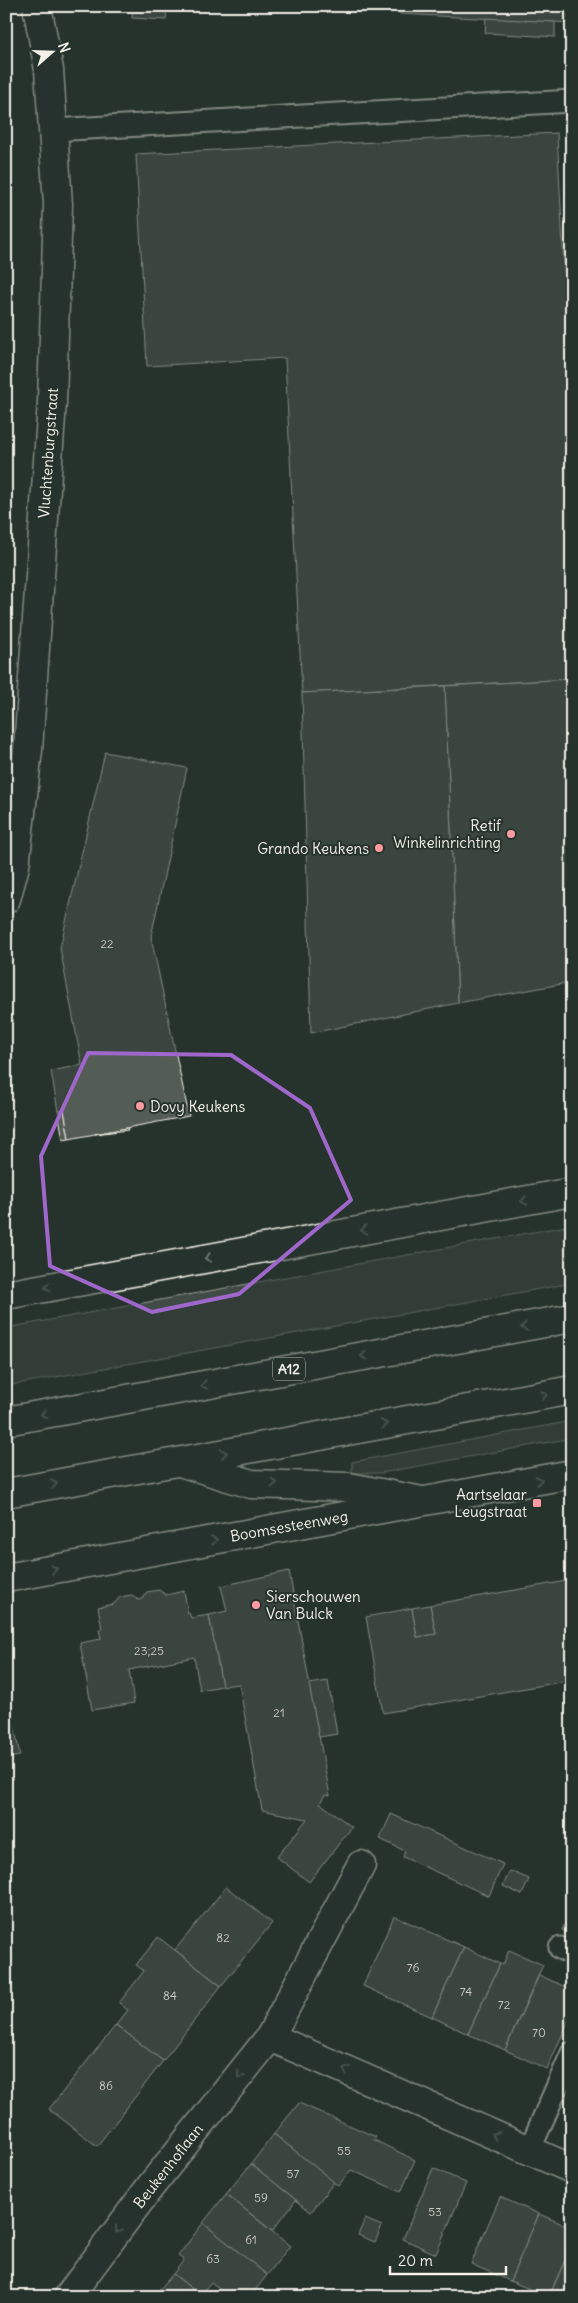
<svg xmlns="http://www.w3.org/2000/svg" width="578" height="2303" viewBox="0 0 578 2303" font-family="Delius,sans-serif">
	<rect width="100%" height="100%" fill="#26332d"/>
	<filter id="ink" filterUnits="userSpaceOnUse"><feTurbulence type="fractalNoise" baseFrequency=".02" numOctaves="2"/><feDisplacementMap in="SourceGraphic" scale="10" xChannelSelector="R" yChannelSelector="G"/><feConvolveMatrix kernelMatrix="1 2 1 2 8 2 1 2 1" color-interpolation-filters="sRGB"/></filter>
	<g filter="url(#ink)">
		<!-- green -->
		<g fill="#414b45" stroke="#9a9e96">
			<path d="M572,1225V1283L6,1386V1328Z"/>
			<path d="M572,1421V1438L381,1473H352V1462Z"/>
		</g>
		<!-- building -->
		<g fill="#525c55" stroke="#f4f1e8">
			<path d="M133,6H167L166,20L132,18Z"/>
			<path d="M401,6H572V23L400,14Z"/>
			<path d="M486,18L555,22V37L485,33Z"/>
			<path d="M557,133L572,417V679L302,693L285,358L147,366L136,154Z"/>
			<path d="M572,679V982L458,1003L445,686Z"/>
			<path d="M445,686L458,1003L311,1033L302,693Z"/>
			<path d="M105,752L187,768L151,937L189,1116L69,1139L64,1111H58L51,1071L82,1065L60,948Z"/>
			<path d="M58,1111H64L69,1139L63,1140Z"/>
			<path d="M127,1128L128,1130L95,1134Z"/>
			<path d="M289,1571L330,1796L325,1795L320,1803L352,1827L309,1882L277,1857L307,1819L262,1810L239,1684L222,1686L209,1615L227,1611L221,1586Z"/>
			<path d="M572,1580V1680L383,1713L366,1617L412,1608L417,1637L436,1634L430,1605Z"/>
			<path d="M159,1590L166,1595L184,1591L188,1613H189L191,1618L209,1615L222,1686L200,1690L194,1657L129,1670L134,1703L92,1710L80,1643L101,1639L99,1629H102L98,1607L114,1604L120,1597L132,1595L138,1600L143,1599L147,1592Z"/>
			<path d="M430,1605L436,1634L417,1637L412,1608Z"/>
			<path d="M328,1681L337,1734L319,1737L309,1684Z"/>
			<path d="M6,1684L20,1756L6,1758Z"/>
			<path d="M391,1814L503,1864L489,1896L403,1857L405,1851L380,1839Z"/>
			<path d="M510,1871L529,1879L522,1895L503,1886Z"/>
			<path d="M226,1887L272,1923L221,1986L175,1950Z"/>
			<path d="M572,1907V1935L562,1930Z"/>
			<path d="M394,1916L464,1947L432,2017L363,1986Z"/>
			<path d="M158,1937L221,1986L163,2061L116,2025L128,2010L119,2003L144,1971L136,1965Z"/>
			<path d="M464,1947L500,1964L468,2034L432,2017Z"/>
			<path d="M509,1950L543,1965L505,2050L468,2034L500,1964L503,1965Z"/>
			<path d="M539,1975L572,1990V2013L547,2069L505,2050Z"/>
			<path d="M116,2025L163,2061L97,2146L49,2109Z"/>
			<path d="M299,2103L376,2137L374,2140L415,2160L401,2192L351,2170L338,2186L274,2134Z"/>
			<path d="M274,2134L334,2182L311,2212L251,2164Z"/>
			<path d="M251,2164L296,2200L272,2231L226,2194Z"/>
			<path d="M433,2168L466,2183L436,2254L403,2239Z"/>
			<path d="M226,2194L290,2246L267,2275L203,2223Z"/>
			<path d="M500,2197L539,2214L510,2281L471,2264Z"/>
			<path d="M539,2214L572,2228V2244L549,2297L510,2281Z"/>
			<path d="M365,2219L382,2226L375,2242L358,2235Z"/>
			<path d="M203,2223L267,2275L250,2297H230L211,2282L200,2295L173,2274L184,2260L178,2256Z"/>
			<path d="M572,2244V2297H549Z"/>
			<path d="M173,2274L200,2295L198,2297H153Z"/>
		</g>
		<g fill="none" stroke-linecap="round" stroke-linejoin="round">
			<defs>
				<g id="lane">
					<path d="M53,130L572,101"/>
					<path d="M560,1948L572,1954"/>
					<path d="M529,2151L572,2053"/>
				</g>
				<g id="street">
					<path d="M6,899L15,866L28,750L52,402L58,204L49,70L37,6"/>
					<path d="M270,2037L572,2169"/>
					<path d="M68,2297L150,2187L270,2037L361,1865"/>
				</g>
				<g id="secondary">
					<path d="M6,1295L572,1192"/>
					<path d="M6,1578L572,1474"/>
				</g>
				<g id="highway">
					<path d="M6,1421L572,1318"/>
					<path d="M183,1463L251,1484L349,1487L422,1501"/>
					<path d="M6,1493L572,1390"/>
				</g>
			</defs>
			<!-- lane casing -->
			<use href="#lane" stroke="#f4f1e8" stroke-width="25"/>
			<!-- street casing -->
			<use href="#street" stroke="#f4f1e8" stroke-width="31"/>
			<!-- secondary casing -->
			<use href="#secondary" stroke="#f4f1e8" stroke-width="31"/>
			<!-- highway casing -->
			<use href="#highway" stroke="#f4f1e8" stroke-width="31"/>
			<!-- lane -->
			<use href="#lane" stroke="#26332d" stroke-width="21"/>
			<!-- street -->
			<use href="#street" stroke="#26332d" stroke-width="28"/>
			<!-- secondary -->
			<use href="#secondary" stroke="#26332d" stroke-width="28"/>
			<!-- highway -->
			<use href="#highway" stroke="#26332d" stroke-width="28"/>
		</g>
		<!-- one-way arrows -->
		<defs><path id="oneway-chevron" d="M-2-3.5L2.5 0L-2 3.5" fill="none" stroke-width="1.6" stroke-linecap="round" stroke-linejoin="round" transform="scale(1.25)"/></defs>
		<g stroke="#6e766e">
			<use href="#oneway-chevron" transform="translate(524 1201) rotate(170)"/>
			<use href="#oneway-chevron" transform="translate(364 1230) rotate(170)"/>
			<use href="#oneway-chevron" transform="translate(208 1258) rotate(170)"/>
			<use href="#oneway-chevron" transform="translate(48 1287) rotate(170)"/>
			<use href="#oneway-chevron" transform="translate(524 1327) rotate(170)"/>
			<use href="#oneway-chevron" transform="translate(364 1356) rotate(170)"/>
			<use href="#oneway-chevron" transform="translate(204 1385) rotate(170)"/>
			<use href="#oneway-chevron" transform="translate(544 1395) rotate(-10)"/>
			<use href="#oneway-chevron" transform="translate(44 1414) rotate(170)"/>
			<use href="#oneway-chevron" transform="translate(384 1424) rotate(-10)"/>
			<use href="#oneway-chevron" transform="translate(224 1453) rotate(-10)"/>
			<use href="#oneway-chevron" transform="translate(539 1480) rotate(-10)"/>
			<use href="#oneway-chevron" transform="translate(274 1483)"/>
			<use href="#oneway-chevron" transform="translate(54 1484) rotate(-11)"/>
			<use href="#oneway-chevron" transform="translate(214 1540) rotate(-10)"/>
			<use href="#oneway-chevron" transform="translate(54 1569) rotate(-10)"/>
			<use href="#oneway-chevron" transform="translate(346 2070) rotate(-156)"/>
			<use href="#oneway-chevron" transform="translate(240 2075) rotate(129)"/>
			<use href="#oneway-chevron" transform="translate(495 2135) rotate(-156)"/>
			<use href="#oneway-chevron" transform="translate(118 2230) rotate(127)"/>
		</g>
	</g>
	<!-- marked area -->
	<path d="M0 0H578V2303H0ZM88,1053L231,1055L310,1108L351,1200L239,1294L152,1312L50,1266L41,1156Z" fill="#26332d" fill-opacity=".55" fill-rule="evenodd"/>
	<path fill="none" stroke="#9f67cb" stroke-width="4" stroke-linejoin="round" d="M88,1053L231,1055L310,1108L351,1200L239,1294L152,1312L50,1266L41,1156Z"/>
	<!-- markers -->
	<g fill="#ff9aa2" stroke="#26332d" stroke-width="2">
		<circle cx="511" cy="834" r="5"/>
		<circle cx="379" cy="848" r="5"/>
		<circle cx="140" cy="1106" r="5"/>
		<rect x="532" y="1498" width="10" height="10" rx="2.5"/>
		<circle cx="256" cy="1605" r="5"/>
	</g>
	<g text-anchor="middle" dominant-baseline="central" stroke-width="4" stroke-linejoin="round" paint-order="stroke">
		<!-- number labels -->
		<g font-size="12" fill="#ccccc3">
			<text x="107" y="943">22</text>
			<text x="149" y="1650">23;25</text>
			<text x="279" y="1712">21</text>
			<text x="223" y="1937">82</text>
			<text x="413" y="1967">76</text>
			<text x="466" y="1991">74</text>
			<text x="170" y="1995">84</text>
			<text x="504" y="2004">72</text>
			<text x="539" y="2032">70</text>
			<text x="106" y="2085">86</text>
			<text x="344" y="2150">55</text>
			<text x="293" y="2173">57</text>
			<text x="261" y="2197">59</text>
			<text x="435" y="2211">53</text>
			<text x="251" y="2239">61</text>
			<text x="213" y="2258">63</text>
		</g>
		<!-- shield labels -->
		<rect fill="#26332d" stroke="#b6b8b0" stroke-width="1" x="273" y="1357.5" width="32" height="23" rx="4"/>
		<g font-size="14" font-weight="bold" fill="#f4f1e8">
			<text x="289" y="1369">A12</text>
		</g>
		<!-- street labels -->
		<g font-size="15" fill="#f4f1e8" stroke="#26332d">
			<text transform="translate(48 453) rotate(-86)">Vluchtenburgstraat</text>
			<text transform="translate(289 1526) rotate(-10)">Boomsesteenweg</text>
			<text transform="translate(168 2166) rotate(-52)">Beukenhoflaan</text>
		</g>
		<!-- poi labels -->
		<g font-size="15" fill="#f4f1e8" stroke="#26332d" text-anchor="end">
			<text x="501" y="825">Retif<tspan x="501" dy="17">Winkelinrichting</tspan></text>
			<text x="369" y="848">Grando Keukens</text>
			<text x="150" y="1106" text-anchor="start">Dovy Keukens</text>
			<text x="527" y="1494">Aartselaar<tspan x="527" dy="17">Leugstraat</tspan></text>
			<text x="266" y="1596" text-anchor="start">Sierschouwen<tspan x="266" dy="17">Van Bulck</tspan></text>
		</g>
	</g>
	<!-- margin -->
	<rect width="578" height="2303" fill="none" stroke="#26332d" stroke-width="25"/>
	<rect x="12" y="12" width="553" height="2278" fill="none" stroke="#f4f1e8" stroke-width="2" filter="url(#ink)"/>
	<!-- north arrow -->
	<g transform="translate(52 52) rotate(70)" stroke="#26332d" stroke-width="4" paint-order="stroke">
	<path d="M0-4L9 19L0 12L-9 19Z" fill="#f4f1e8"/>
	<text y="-8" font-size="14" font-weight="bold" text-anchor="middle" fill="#f4f1e8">N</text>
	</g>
	<!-- scale -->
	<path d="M390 2266v8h116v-8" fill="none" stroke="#f4f1e8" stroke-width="2.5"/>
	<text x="398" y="2266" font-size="15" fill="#f4f1e8" stroke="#26332d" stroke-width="4" paint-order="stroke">20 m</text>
</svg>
